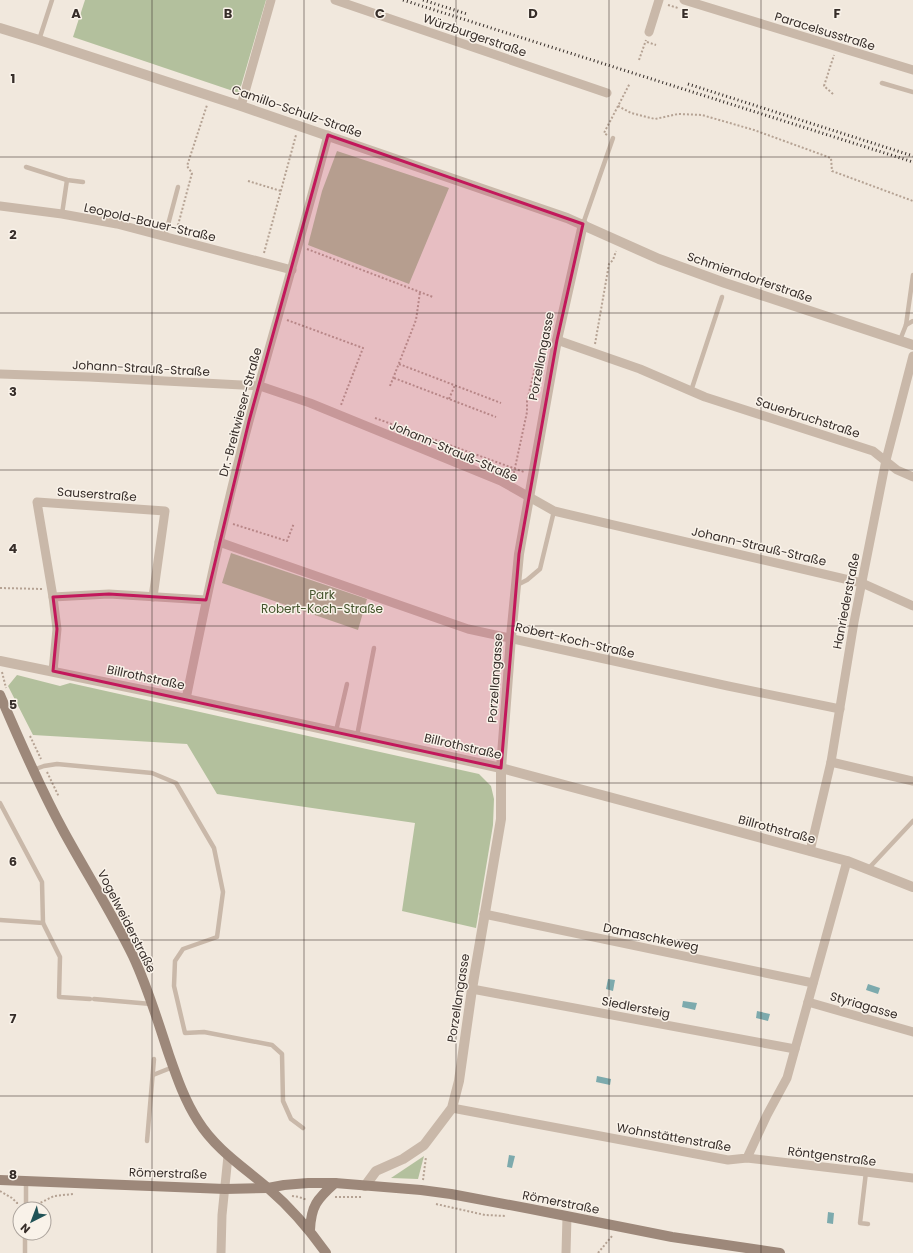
<svg xmlns="http://www.w3.org/2000/svg" width="913" height="1253" viewBox="0 0 913 1253" font-family="Poppins,sans-serif">
	<rect width="100%" height="100%" fill="#f1e8dd"/>
	<!-- green -->
	<g fill="#b3c09d">
		<path d="M85,0H266L239,93L73,37Z"/>
		<path d="M337,151L449,188L409,284L308,245L322,191Z"/>
		<path d="M231,553L367,599L358,630L222,583Z"/>
		<path d="M17,675L60,686L70,683L479,774L491,786L494,799L493,825L476,928L402,911L415,823L217,794L187,744L33,735L8,686Z"/>
		<path d="M424,1156L418,1179L391,1178Z"/>
	</g>
	<!-- water -->
	<g fill="#7daaad">
		<path d="M608,979L615,980L613,991L606,989Z"/>
		<path d="M868,984L880,988L878,994L866,990Z"/>
		<path d="M683,1001L697,1003L695,1010L682,1007Z"/>
		<path d="M757,1011L770,1014L768,1021L756,1018Z"/>
		<path d="M597,1076L611,1079L610,1085L596,1082Z"/>
		<path d="M509,1155L515,1156L512,1168L507,1167Z"/>
		<path d="M828,1212L834,1213L833,1224L827,1223Z"/>
	</g>
	<g fill="none" stroke-linecap="round" stroke-linejoin="round">
		<!-- path -->
		<g stroke="#b5a293" stroke-width="2" stroke-dasharray="2 2" stroke-linecap="butt">
			<path d="M668,5L678,8"/>
			<path d="M647,42L656,45"/>
			<path d="M639,60L646,40"/>
			<path d="M833,94L824,86L834,55"/>
			<path d="M618,106L631,113L655,119L678,114L702,115L754,130L831,158L832,171L913,201"/>
			<path d="M607,135L604,133L630,83"/>
			<path d="M248,181L281,191"/>
			<path d="M177,229L192,173L187,166L207,105"/>
			<path d="M307,249L433,297"/>
			<path d="M264,253L296,135"/>
			<path d="M287,320L363,348L341,405"/>
			<path d="M595,344L609,264L613,260L616,251"/>
			<path d="M399,364L501,403"/>
			<path d="M394,378L496,417"/>
			<path d="M390,386L416,320L420,292"/>
			<path d="M449,399L455,385"/>
			<path d="M375,418L524,472"/>
			<path d="M513,477L527,412V401L537,360L543,356"/>
			<path d="M233,524L287,541L294,523"/>
			<path d="M0,588L43,589"/>
			<path d="M2,672L6,688"/>
			<path d="M30,736L41,759"/>
			<path d="M47,772L59,797"/>
			<path d="M423,1180L426,1157"/>
			<path d="M0,1191L12,1198L17,1203H19"/>
			<path d="M292,1196L299,1197L307,1200"/>
			<path d="M335,1197H363"/>
			<path d="M33,1203L38,1204L54,1196L73,1194"/>
			<path d="M436,1204L485,1215L506,1216"/>
			<path d="M598,1253L612,1236"/>
		</g>
		<!-- service -->
		<g stroke="#c9b8a9" stroke-width="4.5">
			<path d="M39,40L52,0"/>
			<path d="M882,83L913,92"/>
			<path d="M26,167L67,180L83,182"/>
			<path d="M62,214L67,180"/>
			<path d="M583,224L613,138"/>
			<path d="M165,236L178,187"/>
			<path d="M906,325L913,321"/>
			<path d="M900,340L906,325L913,275"/>
			<path d="M691,391L722,297"/>
			<path d="M517,585L527,580L540,569L554,511"/>
			<path d="M336,731L347,684"/>
			<path d="M357,736L374,648"/>
			<path d="M33,770L44,766L57,764L152,773L176,783L214,848L223,892L217,937L183,949L175,961L174,986L185,1033L204,1032L272,1045L282,1054L283,1101L291,1119L303,1128"/>
			<path d="M0,803L42,882L43,923"/>
			<path d="M868,869L913,821"/>
			<path d="M0,920L43,923L60,957L59,997L90,999"/>
			<path d="M94,999L151,1004"/>
			<path d="M153,1075L173,1067"/>
			<path d="M147,1141L154,1059"/>
			<path d="M866,1172L860,1223L868,1224"/>
			<path d="M26,1209V1181"/>
			<path d="M25,1253V1233"/>
		</g>
		<!-- minor -->
		<g stroke="#c9b8a9" stroke-width="9">
			<path d="M335,0L607,93"/>
			<path d="M684,0L913,70"/>
			<path d="M649,32L659,0"/>
			<path d="M241,106L271,0"/>
			<path d="M0,206L62,214L117,224L292,270"/>
			<path d="M557,340L640,369L705,397L873,451L897,470L913,477"/>
			<path d="M0,374L89,377L260,386L310,403L501,481L554,511L862,583L913,606"/>
			<path d="M219,542L468,629L728,686L840,709"/>
			<path d="M53,597L37,502L165,511L153,597"/>
			<path d="M53,671L57,629L53,597L109,594L206,600"/>
			<path d="M186,699C205,606 224,513 249,421C275,326 303,231 328,135"/>
			<path d="M831,762L913,781"/>
			<path d="M810,851L831,762L854,622L886,460L913,356"/>
			<path d="M484,914L813,983"/>
			<path d="M472,989L795,1049"/>
			<path d="M808,1002L913,1032"/>
			<path d="M452,1108L728,1160L747,1158L767,1115L787,1078L847,861"/>
			<path d="M747,1158L866,1172L913,1178"/>
			<path d="M221,1253L222,1215L228,1156"/>
			<path d="M566,1253L567,1216"/>
		</g>
		<!-- tertiary -->
		<g stroke="#c9b8a9" stroke-width="10">
			<path d="M0,28L39,40L241,106L567,218L659,259L725,283L913,345"/>
			<path d="M0,661L186,699L501,768L847,861L913,887"/>
			<path d="M365,1186L376,1171L403,1159L424,1145L452,1108L459,1081L472,989L501,819V768L511,637L519,554L557,340L583,224"/>
		</g>
		<!-- secondary -->
		<g stroke="#9d887a" stroke-width="10">
			<path d="M0,695C20,742 40,788 64,832C87,874 112,913 133,956C148,988 158,1022 169,1055C177,1078 185,1101 198,1121C216,1150 245,1168 269,1189C291,1208 309,1229 326,1253"/>
			<path d="M0,1180L225,1189L268,1188L284,1185L308,1183H335L421,1190L451,1194L531,1209L672,1237L780,1253"/>
			<path d="M310,1230C311,1206 317,1199 335,1183"/>
		</g>
		<!-- rail -->
		<g stroke="#362d29" stroke-width="3" stroke-dasharray="1 3" stroke-linecap="butt">
			<path d="M403,0L913,162"/>
			<path d="M423,0L467,14"/>
			<path d="M688,84L913,156"/>
		</g>
	</g>
	<!-- marked area -->
	<path fill="#c2185b" fill-opacity="0.2" stroke="#c2185b" stroke-width="3" stroke-linejoin="round" d="M328,135L583,224L557,340L519,554L501,768L53,671L57,629L53,597L109,594L206,600L249,421Z"/>
	<!-- grid -->
	<path fill="none" stroke="#362d29" stroke-width="1" stroke-opacity="0.55" d="M152,0V1253M304,0V1253M456,0V1253M609,0V1253M761,0V1253M0,157H913M0,313H913M0,470H913M0,626H913M0,783H913M0,940H913M0,1096H913"/>
	<g text-anchor="middle" dominant-baseline="central" stroke-width="3" stroke-linejoin="round" paint-order="stroke">
		<!-- street labels -->
		<g font-size="12" fill="#362d29" stroke="#f9f2e9">
			<text transform="translate(825 31) rotate(17)">Paracelsusstraße</text>
			<text transform="translate(475 35) rotate(19)">Würzburgerstraße</text>
			<text transform="translate(297 111) rotate(19)">Camillo-Schulz-Straße</text>
			<text transform="translate(150 222) rotate(13)">Leopold-Bauer-Straße</text>
			<text transform="translate(750 277) rotate(19)">Schmierndorferstraße</text>
			<text transform="translate(541 356) rotate(-79)">Porzellangasse</text>
			<text transform="translate(141 368) rotate(3)">Johann-Strauß-Straße</text>
			<text transform="translate(240 412) rotate(-75)">Dr.-Breitwieser-Straße</text>
			<text transform="translate(808 417) rotate(18)">Sauerbruchstraße</text>
			<text transform="translate(454 451) rotate(23)">Johann-Strauß-Straße</text>
			<text transform="translate(97 494) rotate(4)">Sauserstraße</text>
			<text transform="translate(759 546) rotate(13)">Johann-Strauß-Straße</text>
			<text transform="translate(846 601) rotate(-79)">Hanriederstraße</text>
			<text transform="translate(575 640) rotate(13)">Robert-Koch-Straße</text>
			<text transform="translate(146 677) rotate(12)">Billrothstraße</text>
			<text transform="translate(495 678) rotate(-86)">Porzellangasse</text>
			<text transform="translate(463 746) rotate(13)">Billrothstraße</text>
			<text transform="translate(777 829) rotate(15)">Billrothstraße</text>
			<text transform="translate(127 921) rotate(63)">Vogelweiderstraße</text>
			<text transform="translate(651 937) rotate(12)">Damaschkeweg</text>
			<text transform="translate(458 998) rotate(-81)">Porzellangasse</text>
			<text transform="translate(864 1005) rotate(16)">Styriagasse</text>
			<text transform="translate(636 1007) rotate(11)">Siedlersteig</text>
			<text transform="translate(674 1137) rotate(10)">Wohnstättenstraße</text>
			<text transform="translate(832 1156) rotate(7)">Röntgenstraße</text>
			<text transform="translate(168 1173) rotate(2)">Römerstraße</text>
			<text transform="translate(561 1202) rotate(11)">Römerstraße</text>
		</g>
		<!-- park labels -->
		<g font-size="12" fill="#45542d" stroke="#f9f2e9">
			<text x="322" y="594">Park<tspan x="322" dy="14">Robert-Koch-Straße</tspan></text>
		</g>
	</g>
	<g font-size="13" text-anchor="middle" font-weight="bold" fill="#362d29" stroke="#f9f2e9" stroke-width="3" stroke-linejoin="round" paint-order="stroke">
		<text x="76" y="18">A</text>
		<text x="228" y="18">B</text>
		<text x="380" y="18">C</text>
		<text x="533" y="18">D</text>
		<text x="685" y="18">E</text>
		<text x="837" y="18">F</text>
		<text x="13" y="83">1</text>
		<text x="13" y="239">2</text>
		<text x="13" y="396">3</text>
		<text x="13" y="553">4</text>
		<text x="13" y="709">5</text>
		<text x="13" y="866">6</text>
		<text x="13" y="1023">7</text>
		<text x="13" y="1179">8</text>
	</g>
	<!-- north arrow -->
	<g transform="translate(32 1221) rotate(222)"><circle r="19" fill="#f9f2e9" stroke="#aba39c"/>
	<path d="M0-3L7 15L0 10L-7 15Z" fill="#205256"/>
	<text y="-6" font-size="11" font-weight="bold" text-anchor="middle" fill="#362d29">N</text>
	</g>
</svg>
